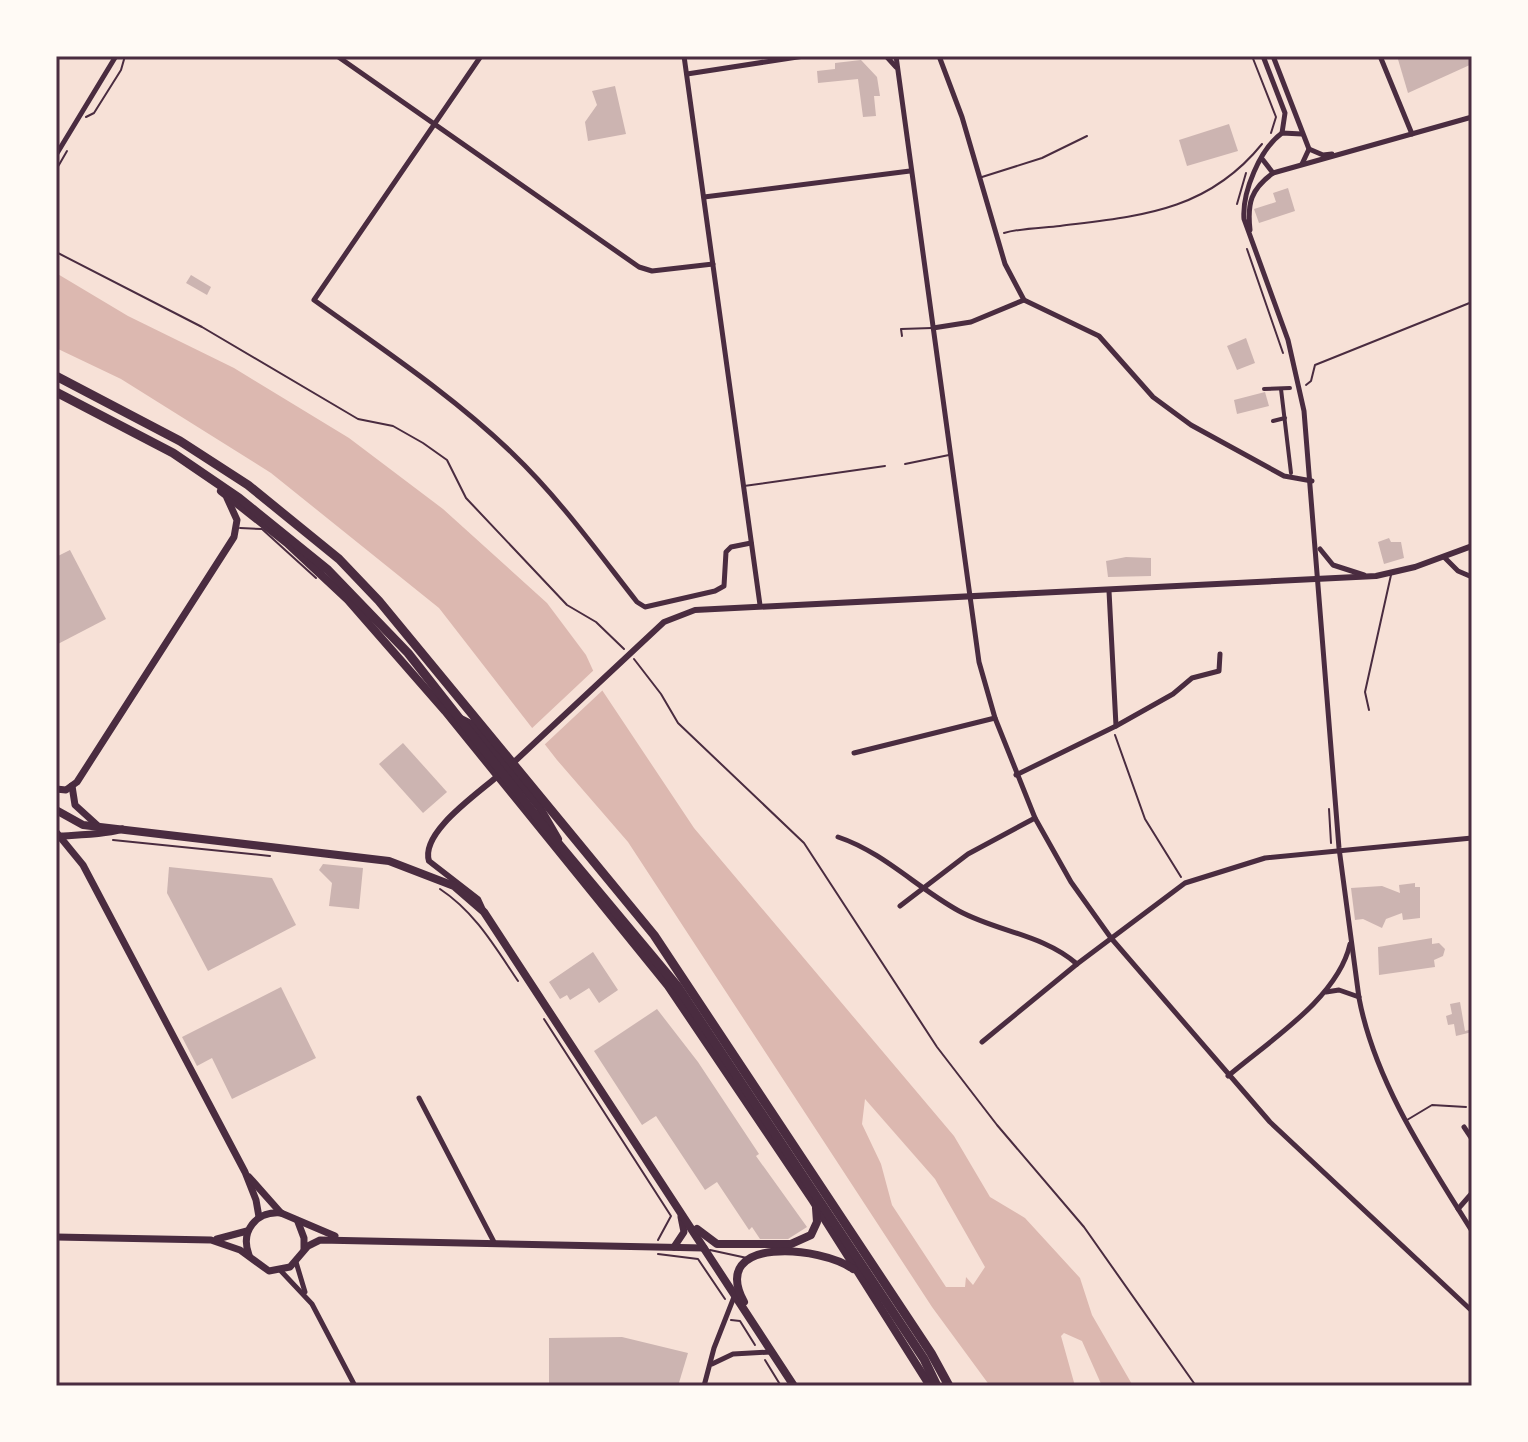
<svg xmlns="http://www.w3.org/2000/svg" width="1528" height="1442" viewBox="0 0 1528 1442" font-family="Ubuntu,sans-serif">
	<rect width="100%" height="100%" fill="#f7e1d7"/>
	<!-- water -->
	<path fill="#dcb8b0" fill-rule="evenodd" d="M56,273L128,316L234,368L349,438L443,509L547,603L586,655L602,690L694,828L954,1136L990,1197L1025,1218L1080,1278L1092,1315L1133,1386H1102L1082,1341L1064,1333L1061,1336L1075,1386H990L932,1307L628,842L557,760L439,608L271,473L121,379L56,348ZM865,1099L935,1179L985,1267L973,1285L966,1277L965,1287H946L892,1205L881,1164L862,1124Z"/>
	<!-- pier -->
	<path fill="#f7e1d7" d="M596,668L605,688L542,747L529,731Z"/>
	<!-- building -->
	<g fill="#ccb4b1">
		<path d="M1397,56H1472V64L1408,93Z"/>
		<path d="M861,60L877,77L880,96H874L876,116L863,117L858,79L818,83L817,71L835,69V63Z"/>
		<path d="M615,86L626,134L588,141L585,122L597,105L592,91Z"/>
		<path d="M1229,124L1238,151L1187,166L1179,140Z"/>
		<path d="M1288,188L1295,211L1259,223L1254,209L1276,202L1273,193Z"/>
		<path d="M191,275L211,287L207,295L186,283Z"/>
		<path d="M1246,338L1255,363L1237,370L1227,346Z"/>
		<path d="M1265,392L1269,406L1237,414L1234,400Z"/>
		<path d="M1389,538L1391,542H1401L1404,558L1384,564L1378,542Z"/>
		<path d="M70,550L106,619L56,645V557Z"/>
		<path d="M1126,557L1151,558V576L1108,577L1106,561Z"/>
		<path d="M403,743L447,792L423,813L379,764Z"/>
		<path d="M323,864L363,868L359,909L329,906L332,883L319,870Z"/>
		<path d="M169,867L272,878L296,925L208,971L167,893Z"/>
		<path d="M1415,883V887H1420V918L1403,920L1402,913L1386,919L1382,928L1363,919L1355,920L1351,888L1382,886L1400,893L1399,885Z"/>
		<path d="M1432,938V944L1439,943L1445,949L1443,956L1434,960L1435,967L1379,975L1378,947Z"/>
		<path d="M593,952L618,990L599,1003L589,988L570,1000L567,995L560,999L549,982Z"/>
		<path d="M281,987L316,1058L232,1099L212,1058L197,1066L182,1037Z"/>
		<path d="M1460,1002L1465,1031L1472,1029V1032L1456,1036L1454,1024L1448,1025L1446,1016L1452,1014L1450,1004Z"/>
		<path d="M657,1009L698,1062L759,1154L756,1156L807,1227L788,1239H760L752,1227L749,1230L717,1182L705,1190L656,1116L642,1125L594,1051Z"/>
		<path d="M622,1337L688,1353L678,1386H549V1338Z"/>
	</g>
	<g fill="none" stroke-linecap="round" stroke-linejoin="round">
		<!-- path -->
		<g stroke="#4a2c40" stroke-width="2">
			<path d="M1252,56L1276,117L1271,133"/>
			<path d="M86,117L94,113L121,70L125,56"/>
			<path d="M56,170L67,151"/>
			<path d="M1237,204L1246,173"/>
			<path d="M1004,233C1021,228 1041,228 1060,226C1139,216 1207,212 1262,144"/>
			<path d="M1247,249L1283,353"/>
			<path d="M56,252L202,327L358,419L393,426L423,443L447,460L466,498L567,605L596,622L624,649"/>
			<path d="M1306,385L1311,381L1315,365L1472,302"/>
			<path d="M634,659L661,694L678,723L804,843L937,1047L997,1125L1084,1227L1196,1386"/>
			<path d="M1115,735L1145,819L1181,877"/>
			<path d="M1329,809L1331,843"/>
			<path d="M113,840L270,856"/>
			<path d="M440,889C475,912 495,947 518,981"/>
			<path d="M544,1019L671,1216L658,1240"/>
			<path d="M658,1254L698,1259L725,1299"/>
			<path d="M731,1320L740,1321L755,1345"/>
			<path d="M765,1360L781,1386"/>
		</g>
		<!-- service -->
		<g stroke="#4a2c40" stroke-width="2">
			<path d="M982,177L1042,158L1087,136"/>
			<path d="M902,336L901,329L932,328"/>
			<path d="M905,464L949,455"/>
			<path d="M744,486L885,466"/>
			<path d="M240,528L262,529L316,578"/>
			<path d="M1369,710L1365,692L1391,575"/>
			<path d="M1407,1120L1432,1105L1466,1107"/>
			<path d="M710,1250L747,1258"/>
		</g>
		<!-- pedestrian -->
		<g stroke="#4a2c40" stroke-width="4">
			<path d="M1264,389L1290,388"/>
			<path d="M1281,389L1291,473"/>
			<path d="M1273,421L1285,418"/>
		</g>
		<!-- minor -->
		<g stroke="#4a2c40" stroke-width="5">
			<path d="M337,56L639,267L652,271L713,264"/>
			<path d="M481,56L314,300C382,349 452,395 512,453C559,498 597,551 637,602L645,607L715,591L724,586L726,552L731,547L751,543"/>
			<path d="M684,56L760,605"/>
			<path d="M886,56L896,67"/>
			<path d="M896,56L979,662L995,718L1035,818L1071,882L1111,938L1270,1122L1472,1311"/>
			<path d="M939,56L962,117L1005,264L1024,300L1099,336L1153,397L1191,425L1284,476L1312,481"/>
			<path d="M1263,56L1285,113L1282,133"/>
			<path d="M1273,56L1309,149L1302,164"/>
			<path d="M1380,56L1412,134"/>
			<path d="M687,74L804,56"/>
			<path d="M1302,134L1282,133C1260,149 1242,192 1244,219L1288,340L1304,411L1339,848L1359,998C1375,1082 1427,1159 1472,1231"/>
			<path d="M1309,149L1323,155L1332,154"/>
			<path d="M56,155L116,56"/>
			<path d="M1263,160L1273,173"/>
			<path d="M704,197L910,171"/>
			<path d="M1250,230C1247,203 1251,189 1273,173L1472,117"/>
			<path d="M933,328L971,322L1024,300"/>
			<path d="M1320,549L1333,565L1364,575"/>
			<path d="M1444,557L1458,571L1472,577"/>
			<path d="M1116,726L1173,694L1192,678L1219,671L1220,654"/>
			<path d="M854,753L995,718"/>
			<path d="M1016,775L1116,726L1109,591"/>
			<path d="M838,837C883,852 917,888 959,911C998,932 1042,934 1077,964"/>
			<path d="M900,906L968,854L1035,818"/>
			<path d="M1326,992L1339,990L1359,997"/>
			<path d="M982,1042L1077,964L1185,883L1265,858L1472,838"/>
			<path d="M1228,1076C1269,1041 1338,998 1350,944"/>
			<path d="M419,1098L495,1244"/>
			<path d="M1464,1127L1472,1139"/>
			<path d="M1458,1209L1472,1193"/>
			<path d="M296,1262L305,1292"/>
			<path d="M281,1271L312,1304L355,1386"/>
			<path d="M712,1364L733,1354L771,1352"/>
			<path d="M704,1386L714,1348L734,1297"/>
		</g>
		<!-- tertiary -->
		<g stroke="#4a2c40" stroke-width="6">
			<path d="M512,764L664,622L695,610L1376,576L1415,567L1472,546"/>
			<path d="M483,910L478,899L429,861C420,832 479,793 500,774"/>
		</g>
		<!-- secondary -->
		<g stroke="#4a2c40" stroke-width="7">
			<path d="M72,786L75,805L97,825"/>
			<path d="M56,789L66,790L77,782L234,537L237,520L227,498"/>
			<path d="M56,832L83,865L245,1172L256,1200L259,1217"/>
			<path d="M62,836C76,835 111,834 122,829"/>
			<path d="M249,1177L281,1213L335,1236"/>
			<path d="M298,1222L304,1238V1249"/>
			<path d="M56,1237L211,1240L240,1250L269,1271L290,1267L308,1246L320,1240L704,1248"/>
			<path d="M217,1239L247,1231"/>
			<path d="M674,1247L684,1232L681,1217"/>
			<path d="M249,1255C240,1231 256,1211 281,1213"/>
		</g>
		<!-- primary -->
		<g stroke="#4a2c40" stroke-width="8">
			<path d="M221,491L287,543L348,600L445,711L668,986L813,1201L930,1386"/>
			<path d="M459,718L473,725L540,808L558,839"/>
			<path d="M56,810L83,825L389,861L454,886L484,912L794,1386"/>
			<path d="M697,1229L717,1244H791L811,1235L817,1222L816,1208"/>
			<path d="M744,1302C708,1235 822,1246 853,1269"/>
		</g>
		<!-- motorway -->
		<g stroke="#4a2c40" stroke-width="9">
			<path d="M56,376L180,441L248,485L339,559L379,601L654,935L931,1353L949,1386"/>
			<path d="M56,392L173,453L239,498L328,570L408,653L547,830L678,987L924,1359L937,1386"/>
		</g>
	</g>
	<!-- border -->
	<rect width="1528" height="1442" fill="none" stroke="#fffaf5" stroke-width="116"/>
	<rect x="58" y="58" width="1412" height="1326" fill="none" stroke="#4a2c40" stroke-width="3"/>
</svg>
